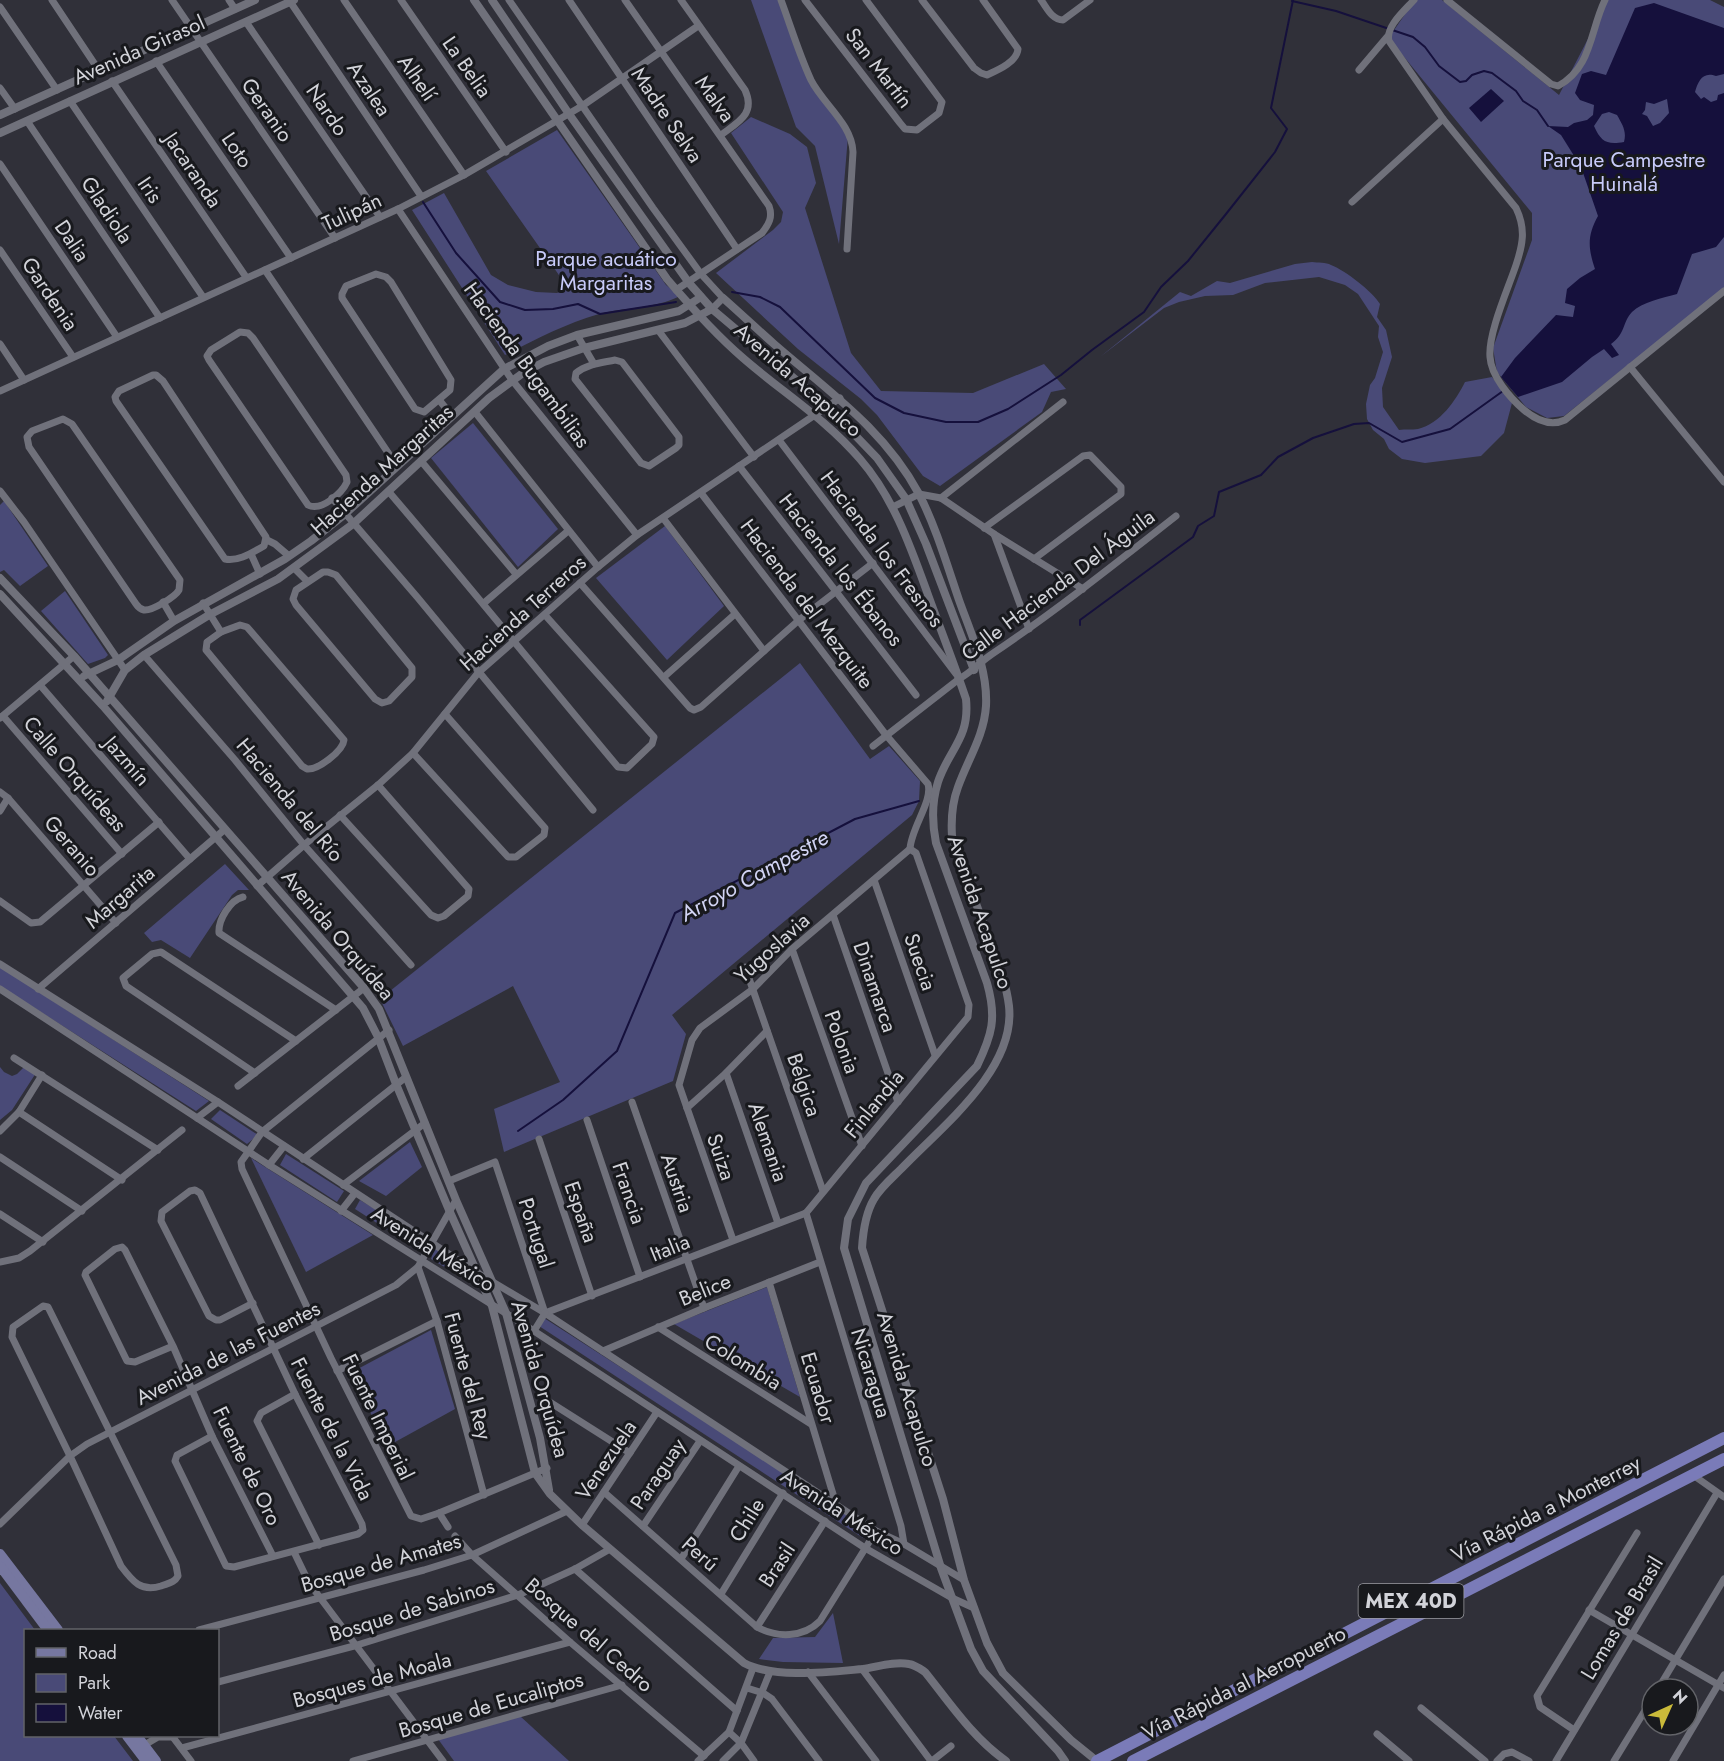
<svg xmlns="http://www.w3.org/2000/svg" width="1724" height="1761" viewBox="0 0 1724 1761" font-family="Jost,sans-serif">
	<rect width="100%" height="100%" fill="#303039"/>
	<!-- green -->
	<g fill="#494a77">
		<path d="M751,0H779L809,81L848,136L839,244L815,146L796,127Z"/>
		<path d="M1415,0H1442L1559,95L1608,0H1710L1724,7V289L1564,416L1547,418L1526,407L1497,372L1493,348L1532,240V213L1391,41L1392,33Z"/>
		<path d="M751,117L790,134L807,147L816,183L805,208L851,353L881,391L973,393L1044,364L1066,389L1051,392L1042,412L940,486L923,476L877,415L861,399L798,349L716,273L773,230L781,222L783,212L731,133Z"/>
		<path d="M557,130L666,285L680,296C654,309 626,307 599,314C565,324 536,339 505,355L412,210L444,193L491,275L508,285L536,292L557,293L568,288L486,171Z"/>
		<path d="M1312,262C1318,263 1326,262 1331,265C1346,271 1372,291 1380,304L1377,317L1386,330L1392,357L1382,388L1383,407L1399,430C1405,429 1412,430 1418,429C1440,424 1456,400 1465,382L1492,377L1512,403L1504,433L1481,456L1425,463L1402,459L1389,449L1384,439L1373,430L1367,419L1366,404L1370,385L1375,378L1383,352L1378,337L1379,326L1358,294L1345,285L1319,277L1265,283L1233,295L1205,296L1179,302L1164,308L1100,357L1180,292L1191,296L1217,281L1230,283L1295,264Z"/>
		<path d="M473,423L558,529L518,567L431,458Z"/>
		<path d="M4,501L48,566L20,586L4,570L0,572V505Z"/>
		<path d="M665,526L724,606L667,660L596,578Z"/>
		<path d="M65,591L108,655L105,658L88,664L41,611Z"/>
		<path d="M800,663L870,759L889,746L920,781L919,801L912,815L672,1015L686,1034L673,1081L504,1152L494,1109L560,1082L513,986L403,1046L380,999Z"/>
		<path d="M225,864L249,890H238L232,895L190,958L161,940L152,942L144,933Z"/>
		<path d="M0,967L209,1101L196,1111L0,986Z"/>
		<path d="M0,1067L4,1072L12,1076L17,1074L24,1067L36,1073L12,1110L0,1120Z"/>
		<path d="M220,1110L258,1135L247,1144L211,1119Z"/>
		<path d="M410,1142L422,1167L386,1196L359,1181Z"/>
		<path d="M286,1154L344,1191L337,1202L280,1165Z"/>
		<path d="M251,1158L373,1235L306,1272Z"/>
		<path d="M360,1200L424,1239L419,1250L355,1209Z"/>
		<path d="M435,1248L469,1269L465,1279L431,1259Z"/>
		<path d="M767,1287L800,1397L674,1324Z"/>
		<path d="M544,1318L868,1526L863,1538L539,1326Z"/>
		<path d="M431,1330L455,1409L386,1447L352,1372Z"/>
		<path d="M0,1583L35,1630H26V1736H114L133,1761H0Z"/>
		<path d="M833,1613L843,1663L783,1662L759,1659L773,1638L815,1637Z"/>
		<path d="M520,1716L569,1761H454L438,1739Z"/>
	</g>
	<!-- water -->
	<g fill="#15103c" fill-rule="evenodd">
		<path d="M1654,3L1724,28V74L1716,76C1703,71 1698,81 1695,92L1701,99L1704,97L1711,102L1717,100L1718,95L1724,93V237L1716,247L1692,254L1677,294C1663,298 1642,302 1632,312C1622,323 1626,333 1611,344L1619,355L1612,358L1604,349L1592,357L1562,382L1518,397L1501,377L1515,358L1556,315L1573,317L1575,306L1565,303L1567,289L1580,278L1595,269C1588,248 1587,236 1598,216L1581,167L1561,135L1548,126L1568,127L1574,123L1587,120L1593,115L1594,105L1580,100L1575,93L1582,74L1591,71L1606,75L1635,8ZM1667,99L1669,113L1660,123L1653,126L1647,116L1642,114L1645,110L1646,102L1654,104ZM1609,112L1617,115C1622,124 1627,131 1624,142C1607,145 1601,142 1594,126L1602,114Z"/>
		<path d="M1491,89L1504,101L1481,122L1469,108Z"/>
	</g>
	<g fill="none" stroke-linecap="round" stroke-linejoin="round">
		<!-- stream -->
		<g stroke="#15103c" stroke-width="2">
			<path d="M1292,1L1336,11L1413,37L1425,47L1439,66L1460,82L1466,81L1472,75L1484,71L1492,73L1516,91L1523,101L1537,110L1548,126"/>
			<path d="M423,202L456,253L500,302L525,310L553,309L578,304L600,314L676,302"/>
			<path d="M732,292L760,297L780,307L875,398L904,413L946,422H978L1008,409L1061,375L1092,350L1144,312L1161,287L1188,261L1226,214L1275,152L1287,129L1271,108L1293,0"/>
			<path d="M1080,625V620L1193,537L1198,526L1214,516L1219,492L1261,475L1278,457L1313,438L1354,424L1369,423L1402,442L1450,429L1503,391"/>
			<path d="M518,1131L563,1100L617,1051L675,913L855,819L919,801"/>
		</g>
		<!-- minor -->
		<g stroke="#70717b" stroke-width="7">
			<path d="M52,0L100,72"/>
			<path d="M172,0L335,238"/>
			<path d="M229,0L235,9"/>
			<path d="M289,0L421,196"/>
			<path d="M344,0L464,175"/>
			<path d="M401,0L506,152"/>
			<path d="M509,0L653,208L701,274L723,298L712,309"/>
			<path d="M569,0L737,249"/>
			<path d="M625,0L769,206C773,217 769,224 762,233L676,290"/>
			<path d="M681,0L745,90C756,114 738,122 721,135"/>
			<path d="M781,0C791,27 799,54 811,80C823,104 852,124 853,152L847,249"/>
			<path d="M805,0L900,123L905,129L917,130L939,113L942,102L866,0"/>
			<path d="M922,0L974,68L981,73L987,75C998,70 1017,62 1018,49L983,0"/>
			<path d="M1041,0C1047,8 1052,20 1063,20L1090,0"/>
			<path d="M1414,0C1405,10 1385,27 1389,41L1443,119L1516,208C1526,229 1523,244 1516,265C1508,289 1488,333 1490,357C1491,376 1510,398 1524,410C1536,420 1550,427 1565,420L1724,291"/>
			<path d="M1447,0L1551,84L1558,86C1592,68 1590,30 1605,0"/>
			<path d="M0,7L57,90"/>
			<path d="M246,22L380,217"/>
			<path d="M156,61L291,258"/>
			<path d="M1359,70L1387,37"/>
			<path d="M112,81L246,277"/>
			<path d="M0,88L15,109"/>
			<path d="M70,101L203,297"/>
			<path d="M27,121L160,318"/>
			<path d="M0,164L117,337"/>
			<path d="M1352,202L1443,119"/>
			<path d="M398,209L512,380L637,535"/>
			<path d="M0,250L73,357"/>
			<path d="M265,270L397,466"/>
			<path d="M376,274L386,277L391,282L451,380L450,390L424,412L415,409L342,298V294L346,286Z"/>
			<path d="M658,330L754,457"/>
			<path d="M240,332L248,333L253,338L346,475L347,482C342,493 321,512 308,505L209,360L207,356L211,350Z"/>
			<path d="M577,335L594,364"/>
			<path d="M0,344L24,380"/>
			<path d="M615,360L622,362L679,437V445L676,448L649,466L641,463L575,379L576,373C587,364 601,363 615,360Z"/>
			<path d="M1630,367L1724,482"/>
			<path d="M153,375H156L163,381L266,537L264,546C253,552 238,562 225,559L116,401L115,397L119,391Z"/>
			<path d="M0,391L398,209L464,175L582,106L698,26"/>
			<path d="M440,401L452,416"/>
			<path d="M475,412L598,567"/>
			<path d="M63,419L72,424L180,580L179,590C175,597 152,611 144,610C140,609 138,607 136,604L29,447L27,437L32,431Z"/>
			<path d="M779,440L956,674"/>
			<path d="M421,461L516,574"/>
			<path d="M739,466L916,695"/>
			<path d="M0,491L24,522L125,670"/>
			<path d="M389,492C467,583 541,675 618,767L627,768L652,744L654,737L545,615"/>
			<path d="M701,493L886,735L928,784C933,801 911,828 910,849"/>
			<path d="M332,498L418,598L593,810"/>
			<path d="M941,498L1063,402"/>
			<path d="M893,507L919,494L941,498L994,534L1083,589"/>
			<path d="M663,518L764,651"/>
			<path d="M984,528L1083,456L1090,455L1121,487V494L1034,559"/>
			<path d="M994,534L1029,629"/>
			<path d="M267,540L275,544L289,556"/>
			<path d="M251,554L260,574"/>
			<path d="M294,568L307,581"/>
			<path d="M323,572H328L336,575L412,668V677L389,701L382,703L375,699L296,605L293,599L296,590Z"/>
			<path d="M580,583L690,708L694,710L701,707L799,620L873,563"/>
			<path d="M163,602L174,621"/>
			<path d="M203,603L221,632"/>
			<path d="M484,603L568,531"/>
			<path d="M240,625L247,627L344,740C343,751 318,770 307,769L302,766L206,650L207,642L221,632Z"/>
			<path d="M144,655L235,760L304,845L411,965"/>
			<path d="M664,677L735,614"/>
			<path d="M40,685L190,859"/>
			<path d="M3,716L122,854"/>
			<path d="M0,718L74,656"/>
			<path d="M873,746L959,679C972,672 980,662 992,654C1056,611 1116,563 1176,516"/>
			<path d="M413,753L508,857H516L544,835L545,828L445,714"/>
			<path d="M0,792L8,798L116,923"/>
			<path d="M0,811L8,798"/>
			<path d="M340,815L431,915L438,918L444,916L468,896L469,889L378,785"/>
			<path d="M874,880L935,1055"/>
			<path d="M257,886L304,845L378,785L413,753L478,673L598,567L637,535L840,398"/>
			<path d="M243,897C230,900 218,920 219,933L336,1010"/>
			<path d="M0,901L31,923L40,922L159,822"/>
			<path d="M833,915L898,1102"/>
			<path d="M792,949L862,1146"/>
			<path d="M0,964L218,1102L476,1272L545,1313L876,1531L904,1544L964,1580"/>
			<path d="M745,967L823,1191"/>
			<path d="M0,989L269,1165L534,1331L865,1548L952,1598L974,1608"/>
			<path d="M38,989L224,830"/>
			<path d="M389,1030L262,1132L241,1162L242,1169L331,1358L411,1516L421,1519L439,1513L547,1468"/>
			<path d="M14,1058L158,1150"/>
			<path d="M255,1073L126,986L123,978L152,954L161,952L296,1041"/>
			<path d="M726,1073L778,1223"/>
			<path d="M238,1086L364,988"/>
			<path d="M632,1102L704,1308"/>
			<path d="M687,1108L726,1073L767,1031"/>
			<path d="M19,1112L122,1180"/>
			<path d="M197,1118L218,1102"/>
			<path d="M587,1120L640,1277"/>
			<path d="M0,1131L19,1112L42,1075"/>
			<path d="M539,1139L592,1296"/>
			<path d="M0,1157L82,1211"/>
			<path d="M303,1159L406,1077"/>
			<path d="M269,1165L284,1146"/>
			<path d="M449,1181L495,1162L545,1313"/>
			<path d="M343,1185L425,1123"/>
			<path d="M341,1211L355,1193"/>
			<path d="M806,1213L968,1017L969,1005L916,853L910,849"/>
			<path d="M806,1213L901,1526L904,1544"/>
			<path d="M0,1214L43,1242"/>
			<path d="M733,1240L679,1085L692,1040L700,1028L753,989L792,949L910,849"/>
			<path d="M0,1262L19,1258L30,1251L182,1130"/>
			<path d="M418,1267L437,1321L484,1495"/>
			<path d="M769,1282L836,1504"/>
			<path d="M43,1306L48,1307L176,1565L178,1576C174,1583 169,1583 161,1586C141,1592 133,1582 121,1566L70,1456L12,1337L13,1327Z"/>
			<path d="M545,1313L806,1213"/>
			<path d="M658,1327L811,1424"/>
			<path d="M534,1331L545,1313"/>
			<path d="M173,1346L135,1362L127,1361L85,1275L86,1272L115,1249L122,1247L125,1250L173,1346L212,1436L273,1556"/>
			<path d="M603,1351L704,1308L820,1262"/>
			<path d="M337,1371L437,1321"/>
			<path d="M295,1394L261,1413L257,1421L319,1545"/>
			<path d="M548,1401L630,1453"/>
			<path d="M212,1436L177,1455L175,1461L226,1566L234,1567L358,1534L363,1530L362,1524L295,1394L200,1193L195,1190L190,1191L162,1212L161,1221L209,1316L216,1320H220L253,1303"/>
			<path d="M1693,1475L1724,1497"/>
			<path d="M604,1492L757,1627C777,1638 803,1638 820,1621L876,1531"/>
			<path d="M439,1513L448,1527"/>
			<path d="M0,1524L70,1456L87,1444L396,1285L418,1267L456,1200"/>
			<path d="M582,1525L657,1412"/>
			<path d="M643,1526L700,1441"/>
			<path d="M455,1536L472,1555L570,1642L704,1756"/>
			<path d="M294,1552L309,1583L443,1761"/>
			<path d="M681,1559L739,1466"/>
			<path d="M575,1569L737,1711"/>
			<path d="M721,1594L783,1493"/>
			<path d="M1589,1610L1724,1688"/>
			<path d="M757,1627L825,1521"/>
			<path d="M199,1630L424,1570L472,1555L567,1511"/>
			<path d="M862,1669L931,1761"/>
			<path d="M808,1672L876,1761"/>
			<path d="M218,1682L354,1646L518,1595L575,1569L610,1549"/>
			<path d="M747,1688L763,1693L772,1699L819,1761"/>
			<path d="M1658,1689L1724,1579"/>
			<path d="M1421,1708L1485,1761"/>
			<path d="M1574,1730L1540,1707L1537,1696L1637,1533"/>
			<path d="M729,1732L741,1743L754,1761"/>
			<path d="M1377,1734L1409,1761"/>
			<path d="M172,1736L191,1761"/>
			<path d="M141,1747L158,1737H174"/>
			<path d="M182,1748L570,1642"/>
			<path d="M353,1761L622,1685"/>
			<path d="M698,1761L729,1732L753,1668"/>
			<path d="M723,1761L741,1743L770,1672"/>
			<path d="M932,1761L951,1746"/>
			<path d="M1497,1761L1504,1754L1512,1752L1529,1761"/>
			<path d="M1556,1761L1717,1493"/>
			<path d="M1614,1761L1652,1699"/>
			<path d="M1673,1761L1724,1675"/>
		</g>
		<!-- tertiary -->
		<g stroke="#70717b" stroke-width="8">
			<path d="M474,0L667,279C691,307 715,334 743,358C782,392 826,419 860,459C893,497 910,545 927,592C940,628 954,663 966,699C970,738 949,749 938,782C932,801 932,823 936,843L987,983C997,1018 992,1035 977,1066L866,1183L848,1219L844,1248L941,1568L971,1649L983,1671L1058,1751L1065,1761"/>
			<path d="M492,0L569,114L689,283L712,309L827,406L877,458L906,499L926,544L974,670"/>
			<path d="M0,115L255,0"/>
			<path d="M0,133L294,0"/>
			<path d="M723,298C740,313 757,329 774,344C828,391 884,429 919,494C936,527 947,565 959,600C971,634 988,669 986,706C984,736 968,759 958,787C952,803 951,820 952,836C963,870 976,903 988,936C996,958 1006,981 1009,1006C1016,1070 941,1127 901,1169C892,1178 880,1188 874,1199C865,1214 863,1232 862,1248L943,1499L964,1580L987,1643L1003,1673L1071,1740L1097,1761"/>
			<path d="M0,578L74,656L364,988L379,1009L456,1200L506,1313L540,1438L549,1490"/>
			<path d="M0,594L103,706L363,1008L378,1037L396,1084L449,1210L492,1306L535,1473L550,1494L582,1525L744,1663C774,1679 829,1672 863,1669C877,1667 894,1661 909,1664C915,1665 919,1668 925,1672C950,1703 972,1737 1006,1761"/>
			<path d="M84,676L118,660L174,621L285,559L311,541L345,514L504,369L548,346L577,335L679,311L701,297"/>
			<path d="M107,701L125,670L144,655L209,615L278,579L353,524L489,398L523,373L544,362L584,348L685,323L712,309"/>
		</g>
		<!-- primary -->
		<g stroke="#7677a0" stroke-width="10">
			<path d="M0,1554L58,1630"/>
			<path d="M0,1566L48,1630"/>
			<path d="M127,1736L146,1761"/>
			<path d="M137,1736L156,1761"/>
		</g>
		<!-- motorway -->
		<g stroke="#7a7bb8" stroke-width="12">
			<path d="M1097,1761L1724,1438"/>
			<path d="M1133,1761L1724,1459"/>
		</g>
	</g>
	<g text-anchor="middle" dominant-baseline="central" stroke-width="6" stroke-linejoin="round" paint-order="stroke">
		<!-- shield labels -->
		<rect fill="#18191d" stroke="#9a9ba1" stroke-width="1.5" x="1358.5" y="1584" width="105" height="34" rx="4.5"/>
		<g font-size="20" font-weight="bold" fill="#d2d3d9">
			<text x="1411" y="1601">MEX 40D</text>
		</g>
		<!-- street labels -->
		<g font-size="21" fill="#d2d3d9" stroke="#18191d">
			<text transform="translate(139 50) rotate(-24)">Avenida Girasol</text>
			<text transform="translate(467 67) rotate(55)">La Belia</text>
			<text transform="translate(879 68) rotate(52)">San Martín</text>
			<text transform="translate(417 78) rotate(55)">Alhelí</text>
			<text transform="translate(369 89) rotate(56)">Azalea</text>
			<text transform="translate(715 99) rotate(54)">Malva</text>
			<text transform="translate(267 110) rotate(55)">Geranio</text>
			<text transform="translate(327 110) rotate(56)">Nardo</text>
			<text transform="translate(667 115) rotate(56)">Madre Selva</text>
			<text transform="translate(237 150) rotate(56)">Loto</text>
			<text transform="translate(193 170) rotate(56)">Jacaranda</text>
			<text transform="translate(150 190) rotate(56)">Iris</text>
			<text transform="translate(107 210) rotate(56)">Gladiola</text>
			<text transform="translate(352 212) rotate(-25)">Tulipán</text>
			<text transform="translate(72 241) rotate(56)">Dalia</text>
			<text transform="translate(50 294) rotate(56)">Gardenia</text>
			<text transform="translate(527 365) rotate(54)">Hacienda Bugambilias</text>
			<text transform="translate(798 380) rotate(41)">Avenida Acapulco</text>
			<text transform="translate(382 470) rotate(-42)">Hacienda Margaritas</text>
			<text transform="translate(882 549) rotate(53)">Hacienda los Fresnos</text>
			<text transform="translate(841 570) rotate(52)">Hacienda los Ébanos</text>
			<text transform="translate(1058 585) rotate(-37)">Calle Hacienda Del Águila</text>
			<text transform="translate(807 604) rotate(53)">Hacienda del Mezquite</text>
			<text transform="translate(523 613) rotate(-42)">Hacienda Terreros</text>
			<text transform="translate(127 761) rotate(49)">Jazmín</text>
			<text transform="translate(75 774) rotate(49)">Calle Orquídeas</text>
			<text transform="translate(290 800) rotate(50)">Hacienda del Río</text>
			<text transform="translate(72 846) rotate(49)">Geranio</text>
			<text transform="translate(120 897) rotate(-41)">Margarita</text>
			<text transform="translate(980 912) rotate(71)">Avenida Acapulco</text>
			<text transform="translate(338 935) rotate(50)">Avenida Orquídea</text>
			<text transform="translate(772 948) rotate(-42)">Yugoslavia</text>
			<text transform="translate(920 962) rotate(71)">Suecia</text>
			<text transform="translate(875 987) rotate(71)">Dinamarca</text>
			<text transform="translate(842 1042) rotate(70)">Polonia</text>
			<text transform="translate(804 1085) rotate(71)">Bélgica</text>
			<text transform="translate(874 1104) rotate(-51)">Finlandia</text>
			<text transform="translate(768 1142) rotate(71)">Alemania</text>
			<text transform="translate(721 1157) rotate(71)">Suiza</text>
			<text transform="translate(677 1183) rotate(71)">Austria</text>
			<text transform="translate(629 1193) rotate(71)">Francia</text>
			<text transform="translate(581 1212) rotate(71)">España</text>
			<text transform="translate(536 1233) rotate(72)">Portugal</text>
			<text transform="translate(670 1248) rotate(-22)">Italia</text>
			<text transform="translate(433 1249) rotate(32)">Avenida México</text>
			<text transform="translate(705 1290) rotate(-22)">Belice</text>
			<text transform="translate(228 1353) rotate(-27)">Avenida de las Fuentes</text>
			<text transform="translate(743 1362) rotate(32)">Colombia</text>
			<text transform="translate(871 1373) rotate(73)">Nicaragua</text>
			<text transform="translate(468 1376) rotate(75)">Fuente del Rey</text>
			<text transform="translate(540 1379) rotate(74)">Avenida Orquídea</text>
			<text transform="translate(818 1388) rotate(73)">Ecuador</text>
			<text transform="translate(907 1389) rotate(73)">Avenida Acapulco</text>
			<text transform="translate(378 1417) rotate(64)">Fuente Imperial</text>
			<text transform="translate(332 1429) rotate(63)">Fuente de la Vida</text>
			<text transform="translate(606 1460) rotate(-56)">Venezuela</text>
			<text transform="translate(247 1466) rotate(64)">Fuente de Oro</text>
			<text transform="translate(658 1474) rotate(-56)">Paraguay</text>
			<text transform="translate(1546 1509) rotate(-27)">Vía Rápida a Monterrey</text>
			<text transform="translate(842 1512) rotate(33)">Avenida México</text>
			<text transform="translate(747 1520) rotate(-58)">Chile</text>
			<text transform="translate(700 1554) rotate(41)">Perú</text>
			<text transform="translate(381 1563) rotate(-16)">Bosque de Amates</text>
			<text transform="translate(777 1565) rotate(-57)">Brasil</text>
			<text transform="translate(412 1610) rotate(-17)">Bosque de Sabinos</text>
			<text transform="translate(1622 1618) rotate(-59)">Lomas de Brasil</text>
			<text transform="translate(589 1635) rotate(41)">Bosque del Cedro</text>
			<text transform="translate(372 1680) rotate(-15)">Bosques de Moala</text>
			<text transform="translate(1244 1683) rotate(-27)">Vía Rápida al Aeropuerto</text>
			<text transform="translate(491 1705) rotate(-16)">Bosque de Eucaliptos</text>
		</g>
		<!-- park labels -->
		<g font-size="21" fill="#c8cbfa" stroke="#18191d">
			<text x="1624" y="160">Parque Campestre<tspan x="1624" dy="24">Huinalá</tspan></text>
			<text x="606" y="259">Parque acuático<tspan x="606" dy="24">Margaritas</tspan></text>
		</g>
		<!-- water labels -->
		<g font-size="22" font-style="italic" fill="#d2d4f4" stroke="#18191d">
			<text transform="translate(754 875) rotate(-29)">Arroyo Campestre</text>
		</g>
	</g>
	<!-- legend -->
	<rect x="24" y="1629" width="195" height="108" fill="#18191d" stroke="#626368" stroke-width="1.5"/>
	<rect x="36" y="1648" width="30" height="9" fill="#7677a0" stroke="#626368" stroke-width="1.5"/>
	<text x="78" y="1659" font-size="18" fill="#d2d3d9">Road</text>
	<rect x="36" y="1674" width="30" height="18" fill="#494a77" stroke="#626368" stroke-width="1.5"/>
	<text x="78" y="1689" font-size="18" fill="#d2d3d9">Park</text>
	<rect x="36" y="1704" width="30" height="18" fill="#15103c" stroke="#626368" stroke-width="1.5"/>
	<text x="78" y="1719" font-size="18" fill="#d2d3d9">Water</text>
	<!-- north arrow -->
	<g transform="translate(1670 1707) rotate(45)"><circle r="28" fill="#18191d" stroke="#626368" stroke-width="1.5"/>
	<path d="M0-4.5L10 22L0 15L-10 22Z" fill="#caba3a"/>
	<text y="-9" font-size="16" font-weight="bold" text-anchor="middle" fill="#d2d3d9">N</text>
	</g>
</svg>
